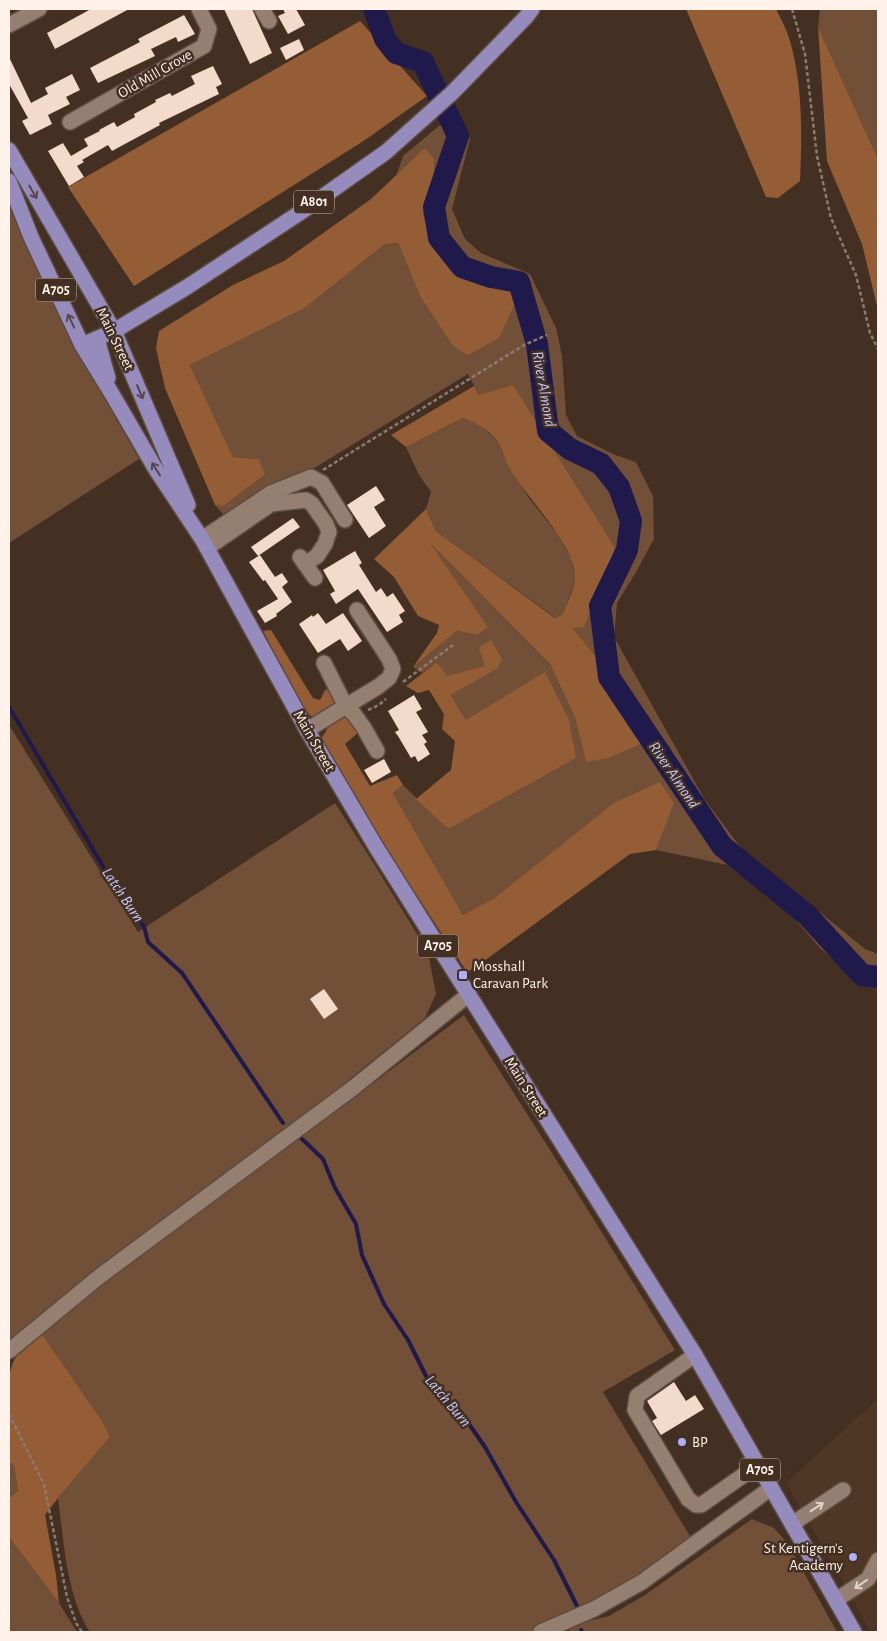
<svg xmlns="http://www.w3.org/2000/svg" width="887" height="1641" viewBox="0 0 887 1641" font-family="'Alegreya Sans',sans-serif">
	<rect width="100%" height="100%" fill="#433023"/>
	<!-- built -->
	<path fill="#503725" d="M878,1399V1632H871L786,1483Z"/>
	<!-- green -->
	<g fill="#724f37">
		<path d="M820,9H878V159L818,27Z"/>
		<path d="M457,111L470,139L452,209L465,239L481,253L530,274L556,328L562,356L566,415L577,436L615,455L636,462L653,496L654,539L636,572L617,603L614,637L705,800L741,848L865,949L878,954V989L859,982L819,947L779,900L728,865L656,850L673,803L463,915L393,793L403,785L448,829L466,720L451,695L497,669L485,666L447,677L437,662L422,673L413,667L457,631L477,635L427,540L550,664L575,718L586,762L599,660L571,628L615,548L479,395L468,374L316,467L262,493L226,517L215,505L223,506L259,459L233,457L190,365L305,308L385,244L398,243L420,296L512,287L458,272L430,240L423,213L434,179L425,149L396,176L403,156Z"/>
		<path d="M9,200L54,303L90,373L139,459L9,543Z"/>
		<path d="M463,418L479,424L498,442L510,468L529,498L559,536L571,559L576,579L563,614L556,618L436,531L426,509L431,492L419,475L406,447Z"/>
		<path d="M9,725L138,932L335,803L376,867L428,952L436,994L425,1018L320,1103L9,1344Z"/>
		<path d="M464,1015L573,1186L675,1350L603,1392L691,1538L628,1582L585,1606L531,1632H90C66,1595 64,1541 58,1498L110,1437L103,1422L41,1333L127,1262L316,1126Z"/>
		<path d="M9,1462L14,1466L18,1491L9,1498Z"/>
		<path d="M752,1519L774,1528L788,1544L837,1632H570L567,1626L609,1616L645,1595Z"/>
		<path d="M9,1537L59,1603L77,1632H9Z"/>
	</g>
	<!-- forest -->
	<g fill="#945d36">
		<path d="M686,9H776C781,19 787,30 790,41C803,86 802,135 800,181L778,198L766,197Z"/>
		<path d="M360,21L427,96L365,140L134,286L68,187Z"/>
		<path d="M818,27L878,159V310L862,244L827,161Z"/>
		<path d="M425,148L434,159V179L423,213L430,240L458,272L512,286L517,299L499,338L468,355L453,346L420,296L398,243L385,244L305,308L190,365L233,457L259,459L265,474L223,506L215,505L165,388L156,348L159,331L233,285L284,261L371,199Z"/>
		<path d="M513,385L615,548L584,627L572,628L599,660L645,742L609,758L586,762L575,718L550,664L430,543L488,627L477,635L457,631L413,667L437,633L439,625L418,616L394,577L374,559L426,509L436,531L555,618L563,614C566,605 576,586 575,577C574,543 528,500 510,469C505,461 503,449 497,441C487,429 477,423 463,418L406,447L391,435L474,386L479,395Z"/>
		<path d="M271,630L313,698L320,700L325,690L332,688C337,708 334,718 311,716L303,707L263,631Z"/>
		<path d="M491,640L502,659L497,669L451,695L466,720L545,672L569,720L576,758L448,829L416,799L451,770L455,741L442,729L444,714L429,690L418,693L406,686L437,662L447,676L485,666L479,648Z"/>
		<path d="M348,715L360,731L345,744L370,786L397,775L403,785L393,793L463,915L496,897L614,803L660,782L674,803L656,850L630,854L480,964L467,972L364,815L321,739L329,726Z"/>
		<path d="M41,1333L103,1422L110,1437L58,1498L45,1515L56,1575L59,1603L9,1537V1498L18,1491L14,1466L9,1462V1378C13,1354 22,1348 41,1333Z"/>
	</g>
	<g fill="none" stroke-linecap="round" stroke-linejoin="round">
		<!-- stream -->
		<g stroke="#1f194c" stroke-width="4">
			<path d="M9,707L124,902L144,926L148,942L182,973L283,1123"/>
			<path d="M301,1138L323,1159L335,1188L356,1224L362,1255L384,1304L408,1340L426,1376L449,1404L460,1411L485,1447L516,1502L554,1560L578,1608"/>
			<path d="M581,1630L582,1632"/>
		</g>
		<!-- river -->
		<path stroke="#1f194c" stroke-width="22" d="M374,9L385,39L396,53L423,62L458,136L434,207L439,238L462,267L491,277L519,282L537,344L548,431L570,449L601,464L619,487L631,521L627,550L600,606L609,677L722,846L807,915L862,975L878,977"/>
	</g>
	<!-- building -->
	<g fill="#f3daca">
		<path d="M91,9H129L55,49L47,33Z"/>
		<path d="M224,9H252L272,53L250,64Z"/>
		<path d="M283,9H296L305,25L288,34L278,16L285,13Z"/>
		<path d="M184,15L195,34L178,42L176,37L151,49L155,56L98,83L90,68L140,42L138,39Z"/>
		<path d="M299,39L304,50L286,60L280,48Z"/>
		<path d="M9,57L31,103L48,94L45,88L72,74L80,90L66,97L70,104L48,115L52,124L30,135L22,121L28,118L9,84Z"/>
		<path d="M213,66L222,84L216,87L219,94L159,123L160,125L112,151L108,145L82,160L84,162L77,166L84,177L69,186L48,151L63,143L71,156L88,146L84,139L100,131L99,130L114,122L117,127L135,117L134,114L156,102L155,100L170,93L172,96L195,84L191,76Z"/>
		<path d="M376,486L385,500L374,507L386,526L369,538L347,505Z"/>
		<path d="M293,518L300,527L258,556L251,547Z"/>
		<path d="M355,551L362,563L359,565L376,592L381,588L387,597L393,593L405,611L399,615L403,622L387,632L358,589L336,604L330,594L335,591L323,570Z"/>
		<path d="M260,555L275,577L282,573L288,582L282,587L292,602L276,614L277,616L265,623L257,611L278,599L265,580L263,581L249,562Z"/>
		<path d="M318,613L326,624L343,613L362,641L348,651L340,639L318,653L299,624L312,615L313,617Z"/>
		<path d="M414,695L422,709L416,712L428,732L422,735L427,742L424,744L430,754L418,762L415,756L411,758L398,736L395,732L399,730L388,711Z"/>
		<path d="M384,759L391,772L372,783L364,770Z"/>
		<path d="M324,989L338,1009L324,1019L310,999Z"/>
		<path d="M674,1382L686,1401L695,1395L704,1409L661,1435L652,1421L657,1418L647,1401Z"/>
	</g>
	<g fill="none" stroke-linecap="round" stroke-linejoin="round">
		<defs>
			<g id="minor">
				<path d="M262,9L269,21"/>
				<path d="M9,25L39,9"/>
				<path d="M70,122L204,46L209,29L199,9"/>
				<path d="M202,539L271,493L311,477L322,483L345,520"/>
				<path d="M207,548L271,504L306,500L312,504L326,524L329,532L325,544L317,556L305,564"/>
				<path d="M300,557L315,578"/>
				<path d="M324,663L346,707L354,714L364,728L377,751"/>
				<path d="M307,730L379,686L389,678L393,669L389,659L357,610"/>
				<path d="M9,1351L100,1276L353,1088L468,995"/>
				<path d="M695,1355L637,1396L635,1410L688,1499L696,1505H701L758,1465"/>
				<path d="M792,1524L843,1490"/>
				<path d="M836,1600L868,1579L878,1560"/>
				<path d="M541,1632L594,1609L642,1582L771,1488"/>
			</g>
			<g id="major">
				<path d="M9,150L114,331L188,505"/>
				<path d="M9,181L31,237L82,345L112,394L155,468L202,539L307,730L376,847L695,1355L854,1632"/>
				<path d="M97,339L108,378"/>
				<path d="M82,345L114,331L187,287L301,212L386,152L452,93L526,17L532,9"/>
			</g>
		</defs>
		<!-- minor casing -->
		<use href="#minor" stroke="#5c4c41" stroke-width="18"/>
		<!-- major casing -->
		<use href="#major" stroke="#5c4c41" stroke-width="18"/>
		<!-- path -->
		<g stroke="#8c7b70" stroke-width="2.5" stroke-dasharray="4 2.5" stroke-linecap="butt">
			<path d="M792,9L805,54L817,156L831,218L856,275L870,333L878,349"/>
			<path d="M323,470L524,345L547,335"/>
			<path d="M403,682L453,645"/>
			<path d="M368,710L379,705L386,699"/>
			<path d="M9,1414L44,1484L67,1597L76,1623L82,1632"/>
		</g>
		<!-- minor -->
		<use href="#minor" stroke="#957f70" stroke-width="15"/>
		<!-- major -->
		<use href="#major" stroke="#958cbd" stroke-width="15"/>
	</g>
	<!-- one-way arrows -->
	<defs><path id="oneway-shaft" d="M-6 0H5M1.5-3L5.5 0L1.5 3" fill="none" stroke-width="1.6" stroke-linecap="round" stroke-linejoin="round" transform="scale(1.25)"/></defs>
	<g stroke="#58474a">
		<use href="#oneway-shaft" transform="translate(33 192) rotate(60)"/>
		<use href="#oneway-shaft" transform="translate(71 321) rotate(-116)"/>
		<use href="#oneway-shaft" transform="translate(140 392) rotate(67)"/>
		<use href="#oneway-shaft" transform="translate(156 469) rotate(-122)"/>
	</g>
	<g stroke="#e4d5cc">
		<use href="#oneway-shaft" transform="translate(817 1507) rotate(-33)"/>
		<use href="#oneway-shaft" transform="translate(861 1584) rotate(145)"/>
	</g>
	<!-- markers -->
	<g fill="#adaffb" stroke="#433023" stroke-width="2">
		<rect x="458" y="970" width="10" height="10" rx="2.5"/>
		<circle cx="682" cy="1442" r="5"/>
		<circle cx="853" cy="1557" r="5"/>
	</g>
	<g text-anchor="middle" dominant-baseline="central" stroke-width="5" stroke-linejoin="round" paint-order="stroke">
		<!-- shield labels -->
		<g fill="#433023" stroke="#c7b8ae" stroke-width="1">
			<rect x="294" y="190.5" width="40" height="23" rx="4"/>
			<rect x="36" y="278.5" width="40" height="23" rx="4"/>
			<rect x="418" y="934.5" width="40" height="23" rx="4"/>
			<rect x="740" y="1458.5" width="40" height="23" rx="4"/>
		</g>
		<g font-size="14" font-weight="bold" fill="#fff2ea">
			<text x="314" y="202">A801</text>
			<text x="56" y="290">A705</text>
			<text x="438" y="946">A705</text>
			<text x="760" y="1470">A705</text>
		</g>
		<!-- street labels -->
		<g font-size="15" fill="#fff2ea" stroke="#433023">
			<text transform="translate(155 74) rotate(-30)">Old Mill Grove</text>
			<text transform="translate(115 339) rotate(64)">Main Street</text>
			<text transform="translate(314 741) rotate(60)">Main Street</text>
			<text transform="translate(526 1087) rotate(58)">Main Street</text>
		</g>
		<!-- poi labels -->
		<g font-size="15" fill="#fff2ea" stroke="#433023" text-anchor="start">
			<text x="473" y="966">Mosshall<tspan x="473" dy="17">Caravan Park</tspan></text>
			<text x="692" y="1442">BP</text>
			<text x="843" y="1548" text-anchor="end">St Kentigern's<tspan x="843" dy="17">Academy</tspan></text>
		</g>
		<!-- water labels -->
		<g font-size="16" font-style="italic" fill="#c5c7fb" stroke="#433023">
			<text transform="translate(544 389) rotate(80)">River Almond</text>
			<text transform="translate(674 775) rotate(56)">River Almond</text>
			<text transform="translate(123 895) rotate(56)">Latch Burn</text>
			<text transform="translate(448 1401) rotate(50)">Latch Burn</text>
		</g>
	</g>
	<!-- border -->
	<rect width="887" height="1641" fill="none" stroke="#fff2ea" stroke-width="20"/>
</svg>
